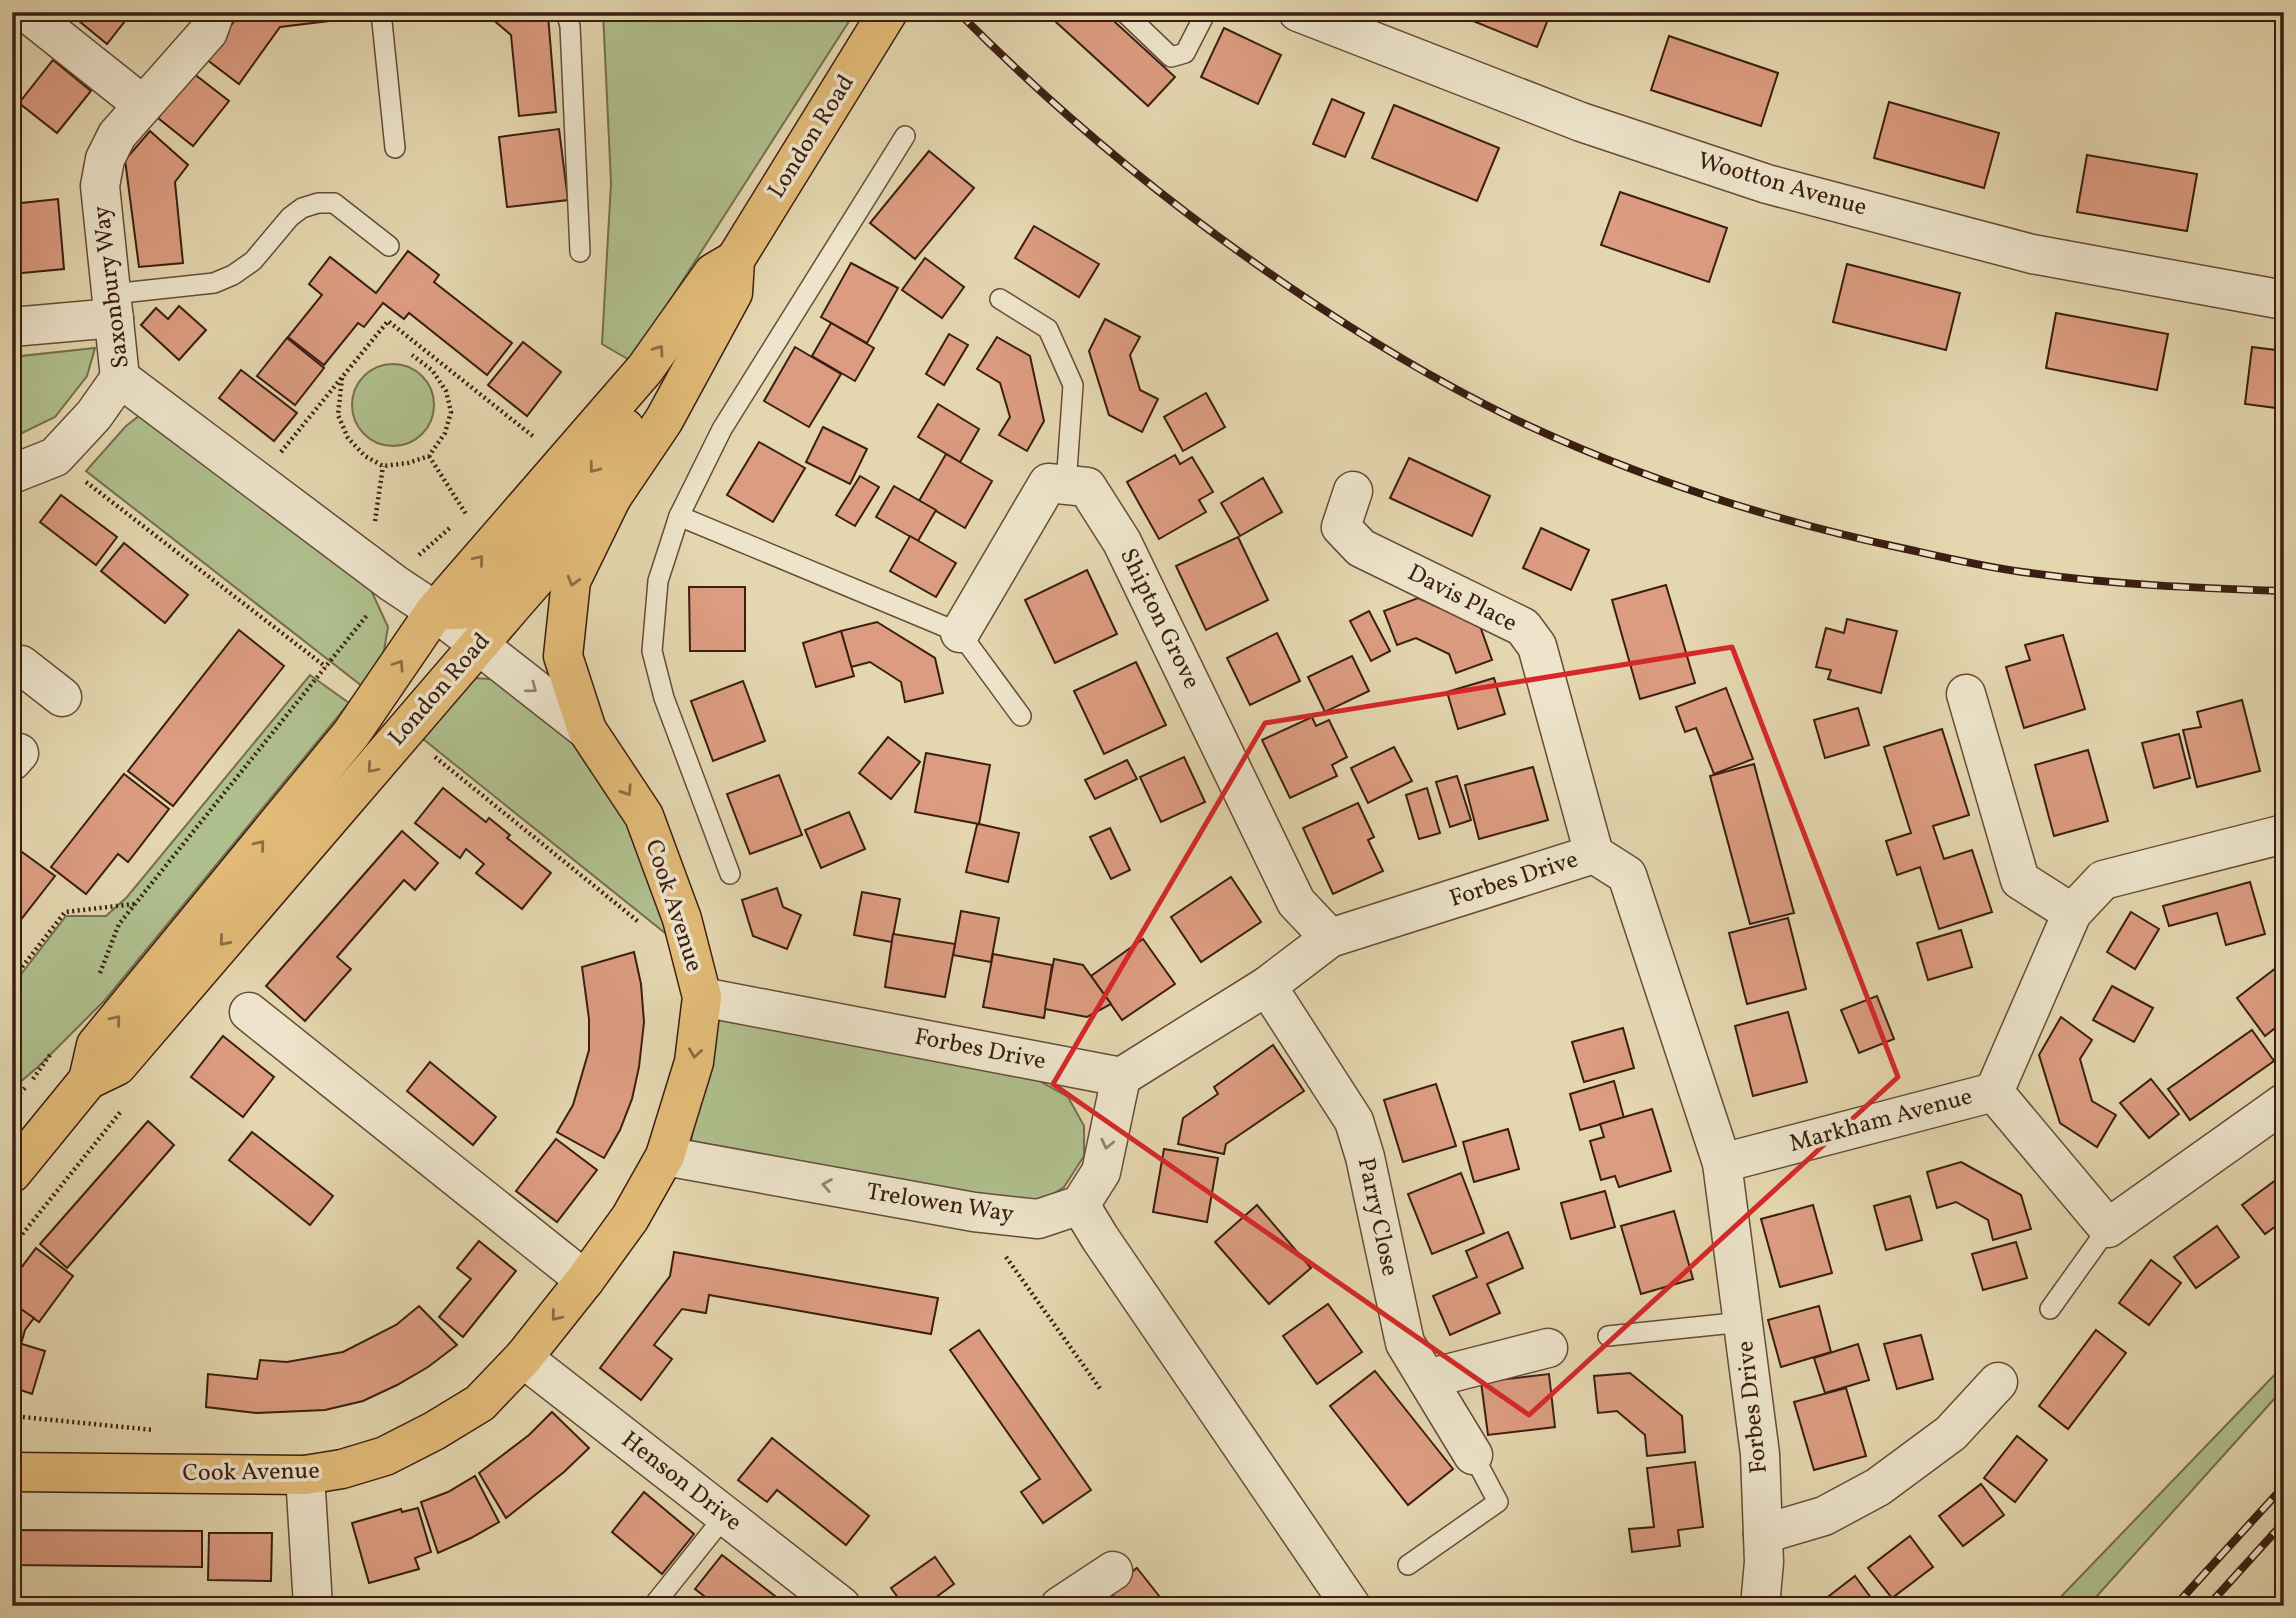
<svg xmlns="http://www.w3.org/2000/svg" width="2296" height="1618" viewBox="0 0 2296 1618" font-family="Vollkorn,serif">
	<rect width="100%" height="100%" fill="#e4d6af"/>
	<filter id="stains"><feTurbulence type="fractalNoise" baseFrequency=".00286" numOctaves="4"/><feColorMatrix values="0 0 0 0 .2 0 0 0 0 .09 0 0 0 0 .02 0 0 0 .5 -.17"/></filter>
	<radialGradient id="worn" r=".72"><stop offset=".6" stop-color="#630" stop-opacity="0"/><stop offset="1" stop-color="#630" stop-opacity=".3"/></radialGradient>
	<!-- green -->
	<g fill="#b0bf8e" stroke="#766e50" stroke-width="2">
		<path d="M603,12H855L631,361L602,344L611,183Z"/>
		<path d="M95,348L87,376L55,417L12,438V357Z"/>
		<circle cx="393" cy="405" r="41"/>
		<path d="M139,416L370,588L388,627L382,662L362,686L86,471L126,426Z"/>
		<path d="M310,675L349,703L105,1000L39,1066L12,1089V986L66,916H106L127,897Z"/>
		<path d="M472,678L492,679L569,738L605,779L647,861L675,941L418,735Z"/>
		<path d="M716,1016L1036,1079L1068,1097L1084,1126V1156L1064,1187L1036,1205L691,1141Z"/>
		<path d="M2284,1365V1388L2088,1606H2052Z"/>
	</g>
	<!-- building -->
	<g fill="#dc9c81" stroke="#3b1e11" stroke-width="2">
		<path d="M68,12H132L107,44Z"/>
		<path d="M241,12H370V16L280,27L239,84L206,59Z"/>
		<path d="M484,12H544L548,15L556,112L519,116L511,35Z"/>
		<path d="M1045,12H1104L1175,77L1148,106Z"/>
		<path d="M1451,12H1551L1537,47Z"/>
		<path d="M1224,28L1281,55L1258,104L1201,77Z"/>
		<path d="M1669,36L1778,73L1761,126L1651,90Z"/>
		<path d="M53,60L91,91L57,133L19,103Z"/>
		<path d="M193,73L229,101L193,146L158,118Z"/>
		<path d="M1332,99L1364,113L1345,157L1313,144Z"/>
		<path d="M1889,102L1999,133L1984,188L1874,158Z"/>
		<path d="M1394,105L1499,148L1477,201L1372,158Z"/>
		<path d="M559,129L568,200L507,207L499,137Z"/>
		<path d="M150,131L188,165L175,182L183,263L139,267L125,160Z"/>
		<path d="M929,151L974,188L915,259L870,223Z"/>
		<path d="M2087,155L2197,174L2187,231L2077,212Z"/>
		<path d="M1620,192L1727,228L1709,282L1601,245Z"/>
		<path d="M58,199L64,269L12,274V204Z"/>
		<path d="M1034,226L1099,264L1079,297L1015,258Z"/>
		<path d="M408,251L439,275L434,282L512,343L487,375L409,313L404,319L383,303L364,327L358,323L324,365L288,337L322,295L309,284L330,257L376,293Z"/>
		<path d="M925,258L964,287L942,318L902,290Z"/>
		<path d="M851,263L898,288L867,343L821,317Z"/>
		<path d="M1847,264L1960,293L1946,350L1833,322Z"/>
		<path d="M179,306L206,330L179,360L141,325L156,308L168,319Z"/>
		<path d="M2056,313L2168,334L2157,390L2046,368Z"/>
		<path d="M1105,319L1140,337L1130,355L1140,390L1158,399L1142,432L1109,415L1089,351Z"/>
		<path d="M831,323L874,348L855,381L812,356Z"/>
		<path d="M949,334L968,345L944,385L926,374Z"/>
		<path d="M997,337L1030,356L1044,421L1027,451L999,435L1010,417L1000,383L977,369Z"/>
		<path d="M287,338L324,368L295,405L257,376Z"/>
		<path d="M523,342L561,372L527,416L488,385Z"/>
		<path d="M795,347L841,374L809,427L764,401Z"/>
		<path d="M2252,347L2284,351V409L2245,404Z"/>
		<path d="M241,370L297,413L274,441L219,398Z"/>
		<path d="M1206,393L1225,427L1183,451L1164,417Z"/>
		<path d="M938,404L979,429L960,462L918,437Z"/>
		<path d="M823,427L867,449L850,484L806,462Z"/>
		<path d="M759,442L805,468L773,522L727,495Z"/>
		<path d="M946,454L992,481L965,528L919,501Z"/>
		<path d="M1175,455L1180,464L1192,457L1213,492L1199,500L1206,512L1159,539L1127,482Z"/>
		<path d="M1409,458L1490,496L1472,536L1390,498Z"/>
		<path d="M860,476L879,487L855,526L836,515Z"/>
		<path d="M1263,478L1282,512L1240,536L1221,503Z"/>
		<path d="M894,486L936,510L918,541L876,517Z"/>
		<path d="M61,495L117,537L96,565L40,522Z"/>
		<path d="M1541,528L1589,550L1571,590L1523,568Z"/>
		<path d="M910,536L956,563L936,597L890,571Z"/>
		<path d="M1238,537L1268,600L1206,630L1176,566Z"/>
		<path d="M124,543L188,595L165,623L101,571Z"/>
		<path d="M1087,570L1117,634L1055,663L1025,600Z"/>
		<path d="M1666,585L1695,683L1640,699L1612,600Z"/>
		<path d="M689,587H745V651H690Z"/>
		<path d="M1418,598L1480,626L1492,660L1456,673L1449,654L1416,638L1397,645L1384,611Z"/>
		<path d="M1369,611L1390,651L1371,661L1350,621Z"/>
		<path d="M1847,619L1897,631L1881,693L1828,679L1831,670L1816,667L1826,628L1844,633Z"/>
		<path d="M877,622L935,658L943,693L905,702L901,682L870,662L851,667L841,631Z"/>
		<path d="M239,630L284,666L173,806L128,771Z"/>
		<path d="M841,631L854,676L816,687L803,643Z"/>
		<path d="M1277,633L1300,681L1250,705L1227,658Z"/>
		<path d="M2063,635L2085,709L2024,728L2006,667L2030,660L2025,645Z"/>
		<path d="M1352,656L1369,691L1325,712L1308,677Z"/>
		<path d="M1136,662L1166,725L1104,754L1074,691Z"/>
		<path d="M1494,678L1505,714L1458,729L1447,692Z"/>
		<path d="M743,681L765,741L713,761L691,701Z"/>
		<path d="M1726,688L1753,759L1714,774L1696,728L1685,732L1676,707Z"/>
		<path d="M2242,700L2260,771L2197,787L2183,730L2201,727L2197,712Z"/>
		<path d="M1858,708L1869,745L1825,758L1814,720Z"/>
		<path d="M1312,717L1316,726L1329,720L1347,757L1332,765L1337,776L1290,798L1262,740Z"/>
		<path d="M1942,729L1969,815L1933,826L1944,859L1972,850L1992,912L1939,929L1920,867L1897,875L1886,841L1911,833L1884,747Z"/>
		<path d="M2179,734L2190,778L2154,788L2142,743Z"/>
		<path d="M888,737L920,762L891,799L859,773Z"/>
		<path d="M1394,747L1412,781L1368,803L1351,768Z"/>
		<path d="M2088,750L2108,821L2054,836L2035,765Z"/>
		<path d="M926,753L990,765L979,824L915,812Z"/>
		<path d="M1184,757L1205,802L1161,822L1140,777Z"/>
		<path d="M1127,760L1137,779L1095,799L1085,780Z"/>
		<path d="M1754,764L1794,913L1750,924L1710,776Z"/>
		<path d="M1533,767L1548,820L1479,839L1465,785Z"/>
		<path d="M124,774L169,809L128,862L118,854L86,894L51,867Z"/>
		<path d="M779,775L802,835L750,854L727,794Z"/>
		<path d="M1457,776L1471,820L1450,827L1436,782Z"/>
		<path d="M443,788L486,822L489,818L510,835L507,838L551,873L522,909L476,873L484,864L466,849L460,858L415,823Z"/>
		<path d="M1427,788L1440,833L1419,839L1406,795Z"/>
		<path d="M1358,803L1374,837L1368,840L1383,871L1333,894L1303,828Z"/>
		<path d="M849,812L865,849L821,868L805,830Z"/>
		<path d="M979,824L1019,833L1008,882L966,872L977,825Z"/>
		<path d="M1110,828L1130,870L1111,879L1090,837Z"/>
		<path d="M402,831L438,863L415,890L404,880L337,957L351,969L305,1021L266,986Z"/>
		<path d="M22,852L55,876L12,931V864Z"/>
		<path d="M1231,877L1261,922L1201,962L1171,917Z"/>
		<path d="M2250,882L2265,934L2226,945L2217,913L2169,926L2163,906Z"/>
		<path d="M777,888L783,907L801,915L787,949L753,936L742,900Z"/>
		<path d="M862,892L900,899L892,942L854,935Z"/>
		<path d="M961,911L999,918L991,962L953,955Z"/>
		<path d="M2131,912L2159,929L2135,969L2107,952Z"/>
		<path d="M1788,918L1806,989L1747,1004L1729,933Z"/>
		<path d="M1961,930L1972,967L1928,980L1917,943Z"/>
		<path d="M893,934L955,944L945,997L885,987Z"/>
		<path d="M1143,939L1175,984L1122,1020L1091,976Z"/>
		<path d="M634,952L641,984L644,1022L639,1067L632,1099L620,1130L604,1158L557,1132L573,1105L589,1050V1019L582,967Z"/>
		<path d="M993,954L1052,965L1044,1018L983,1007Z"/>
		<path d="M1054,959L1083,965L1111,1004L1087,1017L1045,1009Z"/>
		<path d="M2281,964L2284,967V1021L2265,1036L2237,998Z"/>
		<path d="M2112,986L2153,1008L2134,1042L2093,1020Z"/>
		<path d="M1877,996L1894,1039L1859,1053L1841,1010Z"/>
		<path d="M1788,1012L1807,1082L1753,1096L1735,1026Z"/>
		<path d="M2061,1017L2092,1040L2080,1059L2092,1101L2116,1115L2097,1147L2060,1123L2039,1055Z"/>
		<path d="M1623,1028L1634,1068L1584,1082L1572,1042Z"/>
		<path d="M2252,1030L2274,1061L2190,1120L2168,1089Z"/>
		<path d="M223,1036L274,1077L243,1117L191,1077Z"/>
		<path d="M1273,1045L1304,1091L1226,1144L1224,1154L1178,1144L1183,1118L1218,1094L1214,1087Z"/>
		<path d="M430,1062L496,1117L473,1145L407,1091Z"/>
		<path d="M2151,1079L2179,1114L2149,1138L2120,1103Z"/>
		<path d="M1614,1081L1624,1118L1580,1130L1570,1094Z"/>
		<path d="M1436,1084L1456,1146L1403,1162L1384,1100Z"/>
		<path d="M1652,1109L1671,1171L1619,1187L1615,1176L1601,1180L1590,1141L1604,1137L1600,1124Z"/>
		<path d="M148,1121L174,1145L67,1268L40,1244Z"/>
		<path d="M1508,1129L1519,1169L1474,1182L1463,1142Z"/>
		<path d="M252,1132L333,1196L310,1225L229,1160Z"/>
		<path d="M556,1139L597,1170L557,1222L516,1191Z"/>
		<path d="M1164,1149L1218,1158L1207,1222L1153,1212Z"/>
		<path d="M1961,1162L2021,1195L2031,1229L1993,1240L1988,1220L1956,1202L1937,1208L1927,1172Z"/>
		<path d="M1461,1173L1484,1233L1432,1254L1408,1194Z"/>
		<path d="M2284,1174V1220L2265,1234L2242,1205Z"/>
		<path d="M1605,1191L1615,1227L1571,1239L1561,1203Z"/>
		<path d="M1910,1196L1922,1240L1886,1250L1874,1206Z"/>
		<path d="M1257,1205L1311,1268L1269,1304L1215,1242Z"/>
		<path d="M1813,1205L1832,1273L1780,1287L1761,1219Z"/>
		<path d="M1674,1211L1693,1279L1641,1294L1621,1226Z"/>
		<path d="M2217,1226L2239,1257L2196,1288L2174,1257Z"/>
		<path d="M1508,1232L1523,1268L1487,1284L1500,1313L1450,1335L1433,1296L1477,1277L1466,1251Z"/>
		<path d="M479,1241L516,1271L463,1337L439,1317L471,1279L457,1268Z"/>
		<path d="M2016,1242L2027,1278L1983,1290L1972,1254Z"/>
		<path d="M36,1248L73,1276L39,1322L12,1303V1280Z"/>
		<path d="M674,1252L938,1298L931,1334L709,1295L706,1313L682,1309L654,1345L672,1359L641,1400L600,1368L670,1276Z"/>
		<path d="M2151,1260L2181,1283L2149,1325L2119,1303Z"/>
		<path d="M12,1303L34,1318L25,1330L21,1344L12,1341Z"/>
		<path d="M1328,1304L1362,1352L1317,1384L1283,1336Z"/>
		<path d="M419,1306L457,1345L428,1367L397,1385L363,1401L325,1410L257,1413L206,1407L208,1374L257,1379L260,1360L287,1362L343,1352L396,1325Z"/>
		<path d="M1819,1306L1831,1352L1781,1367L1768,1320Z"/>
		<path d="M979,1330L1091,1490L1043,1523L1021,1492L1040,1479L950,1350Z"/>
		<path d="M2096,1330L2126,1353L2068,1429L2039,1406Z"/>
		<path d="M1921,1335L1933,1379L1897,1389L1884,1344Z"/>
		<path d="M12,1341L45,1351L32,1394L12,1387Z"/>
		<path d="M1858,1344L1869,1380L1825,1393L1814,1358Z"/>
		<path d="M1375,1371L1453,1469L1408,1505L1330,1406Z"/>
		<path d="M1630,1373L1682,1416L1685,1452L1647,1456L1645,1435L1617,1411L1598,1413L1594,1376Z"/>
		<path d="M1549,1374L1555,1427L1488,1435L1481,1382Z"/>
		<path d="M1846,1388L1866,1456L1814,1470L1794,1402Z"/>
		<path d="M552,1412L589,1448L564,1472L506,1518L479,1473L529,1435Z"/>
		<path d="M2017,1436L2047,1460L2015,1502L1984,1478Z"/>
		<path d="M772,1438L869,1516L846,1545L777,1490L767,1502L738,1480Z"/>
		<path d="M1695,1462L1703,1527L1678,1530L1680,1546L1632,1552L1629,1529L1654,1527L1647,1468Z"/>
		<path d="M475,1476L499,1522L471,1538L438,1553L421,1502L448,1492Z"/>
		<path d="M1981,1484L2004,1515L1963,1546L1939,1516Z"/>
		<path d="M644,1492L694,1534L662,1574L612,1532Z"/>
		<path d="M418,1508L431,1552L415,1558L419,1569L369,1583L352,1523L401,1509L402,1512Z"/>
		<path d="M12,1530L202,1531V1567L12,1565Z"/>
		<path d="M209,1533H272L271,1581L208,1580Z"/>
		<path d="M1910,1536L1933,1567L1892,1598L1868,1568Z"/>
		<path d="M722,1555L788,1606H717L695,1589Z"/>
		<path d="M935,1557L954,1584L924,1606H904L891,1588Z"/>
		<path d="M1137,1568L1167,1606H1121L1109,1590Z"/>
		<path d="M1855,1576L1877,1606H1816Z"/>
	</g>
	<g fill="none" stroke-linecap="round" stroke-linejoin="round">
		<defs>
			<g id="lane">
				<path d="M381,12L395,148"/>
				<path d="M566,12L570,26L580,252"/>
				<path d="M1124,12L1171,57L1185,53L1206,12"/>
				<path d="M112,294L214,283L233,275L253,261L290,217L302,208L318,203H334L389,246"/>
				<path d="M1000,299L1048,329L1073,385L1066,485"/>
				<path d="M679,516L960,633L1021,716"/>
				<path d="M730,874L664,698L652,651L658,581L679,516L722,429L905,136"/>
				<path d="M2050,1309L2108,1228"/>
				<path d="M1608,1336L1743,1322"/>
				<path d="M1408,1565L1498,1502L1473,1455"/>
				<path d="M653,1606L724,1517"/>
			</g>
			<g id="street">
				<path d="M26,12L143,105"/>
				<path d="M215,12L208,32L117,135L105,159L100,186L120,378L393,583L435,611L587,730"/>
				<path d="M1298,12L1581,122L1767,184L2032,254L2284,300"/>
				<path d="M12,327L114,318"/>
				<path d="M12,474L55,457L94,415L120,378"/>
				<path d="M1353,491L1341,527L1361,548L1523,627L1537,646L1594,854"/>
				<path d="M960,633L1048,483L1087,487L1122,542L1296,902L1330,938"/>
				<path d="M12,666L21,665L62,697"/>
				<path d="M1966,694L2020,880L2072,913"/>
				<path d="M12,753H19L12,761"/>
				<path d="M1267,986L1354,1121L1365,1157L1405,1343L1473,1455"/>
				<path d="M702,997L1121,1077L1267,986L1330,938L1594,854L1627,875L1722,1163L1760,1454L1764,1562L1760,1606"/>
				<path d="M249,1012L585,1280"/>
				<path d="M1994,1092L2072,913L2103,880L2284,834"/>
				<path d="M1994,1092L2108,1228L2284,1103"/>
				<path d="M665,1156L974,1212L1038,1219L1080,1205L1101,1172L1121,1077"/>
				<path d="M1722,1163L1994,1092"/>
				<path d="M1080,1205L1100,1238L1351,1606"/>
				<path d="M523,1358L841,1606"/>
				<path d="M1427,1379L1548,1348"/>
				<path d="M305,1475L313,1606"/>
				<path d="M1763,1534L1824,1516L1878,1487L1951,1433L1998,1382"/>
				<path d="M1060,1606L1113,1571"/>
			</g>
			<g id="primary">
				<path d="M435,611L471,609C527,554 577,491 625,428"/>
				<path d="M88,1080L96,1045L351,734L435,611L645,369L713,273L735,260"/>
				<path d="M12,1173L88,1080L117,1066L512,606L566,544L612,497L664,420L733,293L735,260L888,12"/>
				<path d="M12,1472L305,1475L342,1469L385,1456L434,1431L480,1403L523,1358L585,1280L630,1218L665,1156L694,1062L702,997L682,919L644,816L587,730L563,656L571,581L612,497"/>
			</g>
		</defs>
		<!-- lane casing -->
		<use href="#lane" stroke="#654c38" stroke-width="22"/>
		<!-- street casing -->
		<use href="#street" stroke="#654c38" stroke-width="41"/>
		<!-- primary casing -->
		<use href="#primary" stroke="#3b1e11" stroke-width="41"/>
		<!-- path -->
		<g stroke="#3b1e11" stroke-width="4.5" stroke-dasharray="2 3.5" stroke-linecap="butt">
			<path d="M342,378L338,415L348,438L365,456L383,466L408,463L429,456L445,433L451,412L446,391L432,370L412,355"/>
			<path d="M281,452L388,321L534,437"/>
			<path d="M429,456L466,514"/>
			<path d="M86,482L326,667"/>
			<path d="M375,521L383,466"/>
			<path d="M419,555L452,526"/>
			<path d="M435,757L640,923"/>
			<path d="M100,973L119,924L368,614"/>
			<path d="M12,980L65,912L134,904"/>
			<path d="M33,1079L52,1052"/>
			<path d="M12,1101L25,1088"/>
			<path d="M12,1247L122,1110"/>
			<path d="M1006,1257L1101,1390"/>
			<path d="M12,1416L154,1430"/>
			<path d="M2279,1606L2284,1600"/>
		</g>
		<!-- lane -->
		<use href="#lane" stroke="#ede4cb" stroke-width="19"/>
		<!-- street -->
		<use href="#street" stroke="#ede4cb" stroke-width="38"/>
		<!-- primary -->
		<use href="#primary" stroke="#e2bb78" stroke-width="38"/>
		<defs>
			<g id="rail">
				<path d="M958,12C1058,113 1168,204 1285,284C1357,333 1432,379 1510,417C1636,477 1769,520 1906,549C1947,558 1989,568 2030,573C2115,585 2199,588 2284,591"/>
				<path d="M2175,1606L2284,1486"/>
				<path d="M2208,1606L2284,1522"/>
			</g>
		</defs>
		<!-- rail casing -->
		<use href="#rail" stroke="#3b1e11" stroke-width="8"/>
		<!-- rail -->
		<use href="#rail" stroke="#ede4cb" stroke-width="5" stroke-dasharray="16" stroke-linecap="butt"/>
	</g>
	<!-- one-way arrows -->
	<defs><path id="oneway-chevron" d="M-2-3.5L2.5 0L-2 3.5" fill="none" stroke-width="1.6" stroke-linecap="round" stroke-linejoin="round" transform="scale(1.75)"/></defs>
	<g stroke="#8e6c44">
		<use href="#oneway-chevron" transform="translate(659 350) rotate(-55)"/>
		<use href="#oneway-chevron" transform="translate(594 468) rotate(127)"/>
		<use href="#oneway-chevron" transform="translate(479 560) rotate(-50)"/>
		<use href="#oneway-chevron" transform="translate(573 581) rotate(106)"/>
		<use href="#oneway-chevron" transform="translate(399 665) rotate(-56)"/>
		<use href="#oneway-chevron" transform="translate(372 768) rotate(131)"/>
		<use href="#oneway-chevron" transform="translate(627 791) rotate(57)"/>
		<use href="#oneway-chevron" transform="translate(260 845) rotate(-51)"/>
		<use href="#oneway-chevron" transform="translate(224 941) rotate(131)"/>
		<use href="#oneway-chevron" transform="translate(116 1020) rotate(-51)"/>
		<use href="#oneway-chevron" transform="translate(695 1053) rotate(98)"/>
		<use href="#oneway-chevron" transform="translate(556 1316) rotate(129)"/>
	</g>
	<g stroke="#94816e">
		<use href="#oneway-chevron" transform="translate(532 688) rotate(37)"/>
		<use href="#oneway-chevron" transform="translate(1107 1144) rotate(103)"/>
		<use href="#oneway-chevron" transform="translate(827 1185) rotate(-170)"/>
	</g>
	<!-- marked area -->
	<path fill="none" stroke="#d62828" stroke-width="5" stroke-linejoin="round" d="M1732,647L1898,1077L1529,1415L1053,1084L1265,723Z"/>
	<g text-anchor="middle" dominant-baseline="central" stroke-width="7" stroke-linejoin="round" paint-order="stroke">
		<!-- street labels -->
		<g font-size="24" fill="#3b1e11" stroke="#ede4cb">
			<text transform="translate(812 137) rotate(-58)">London Road</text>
			<text transform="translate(1782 185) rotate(16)">Wootton Avenue</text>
			<text transform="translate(112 287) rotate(-97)">Saxonbury Way</text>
			<text transform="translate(1462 599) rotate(27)">Davis Place</text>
			<text transform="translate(1159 619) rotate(64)">Shipton Grove</text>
			<text transform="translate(440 690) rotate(-49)">London Road</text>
			<text transform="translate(1514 880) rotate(-18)">Forbes Drive</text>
			<text transform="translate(673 906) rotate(72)">Cook Avenue</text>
			<text transform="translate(980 1050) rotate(11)">Forbes Drive</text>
			<text transform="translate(1881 1121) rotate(-15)">Markham Avenue</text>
			<text transform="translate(940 1204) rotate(9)">Trelowen Way</text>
			<text transform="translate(1377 1217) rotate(78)">Parry Close</text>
			<text transform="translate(1753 1407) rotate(-96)">Forbes Drive</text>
			<text transform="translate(251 1473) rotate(-1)">Cook Avenue</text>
			<text transform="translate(681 1482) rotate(38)">Henson Drive</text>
		</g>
	</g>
	<!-- margin -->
	<rect width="2296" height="1618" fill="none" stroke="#e4d6af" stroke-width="42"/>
	<rect x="14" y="14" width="2268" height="1590" fill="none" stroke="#3b1e11" stroke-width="3.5"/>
	<rect x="21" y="21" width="2254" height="1576" fill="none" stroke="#3b1e11" stroke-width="2"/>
	<rect width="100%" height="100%" filter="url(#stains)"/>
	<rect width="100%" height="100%" fill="url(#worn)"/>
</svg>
